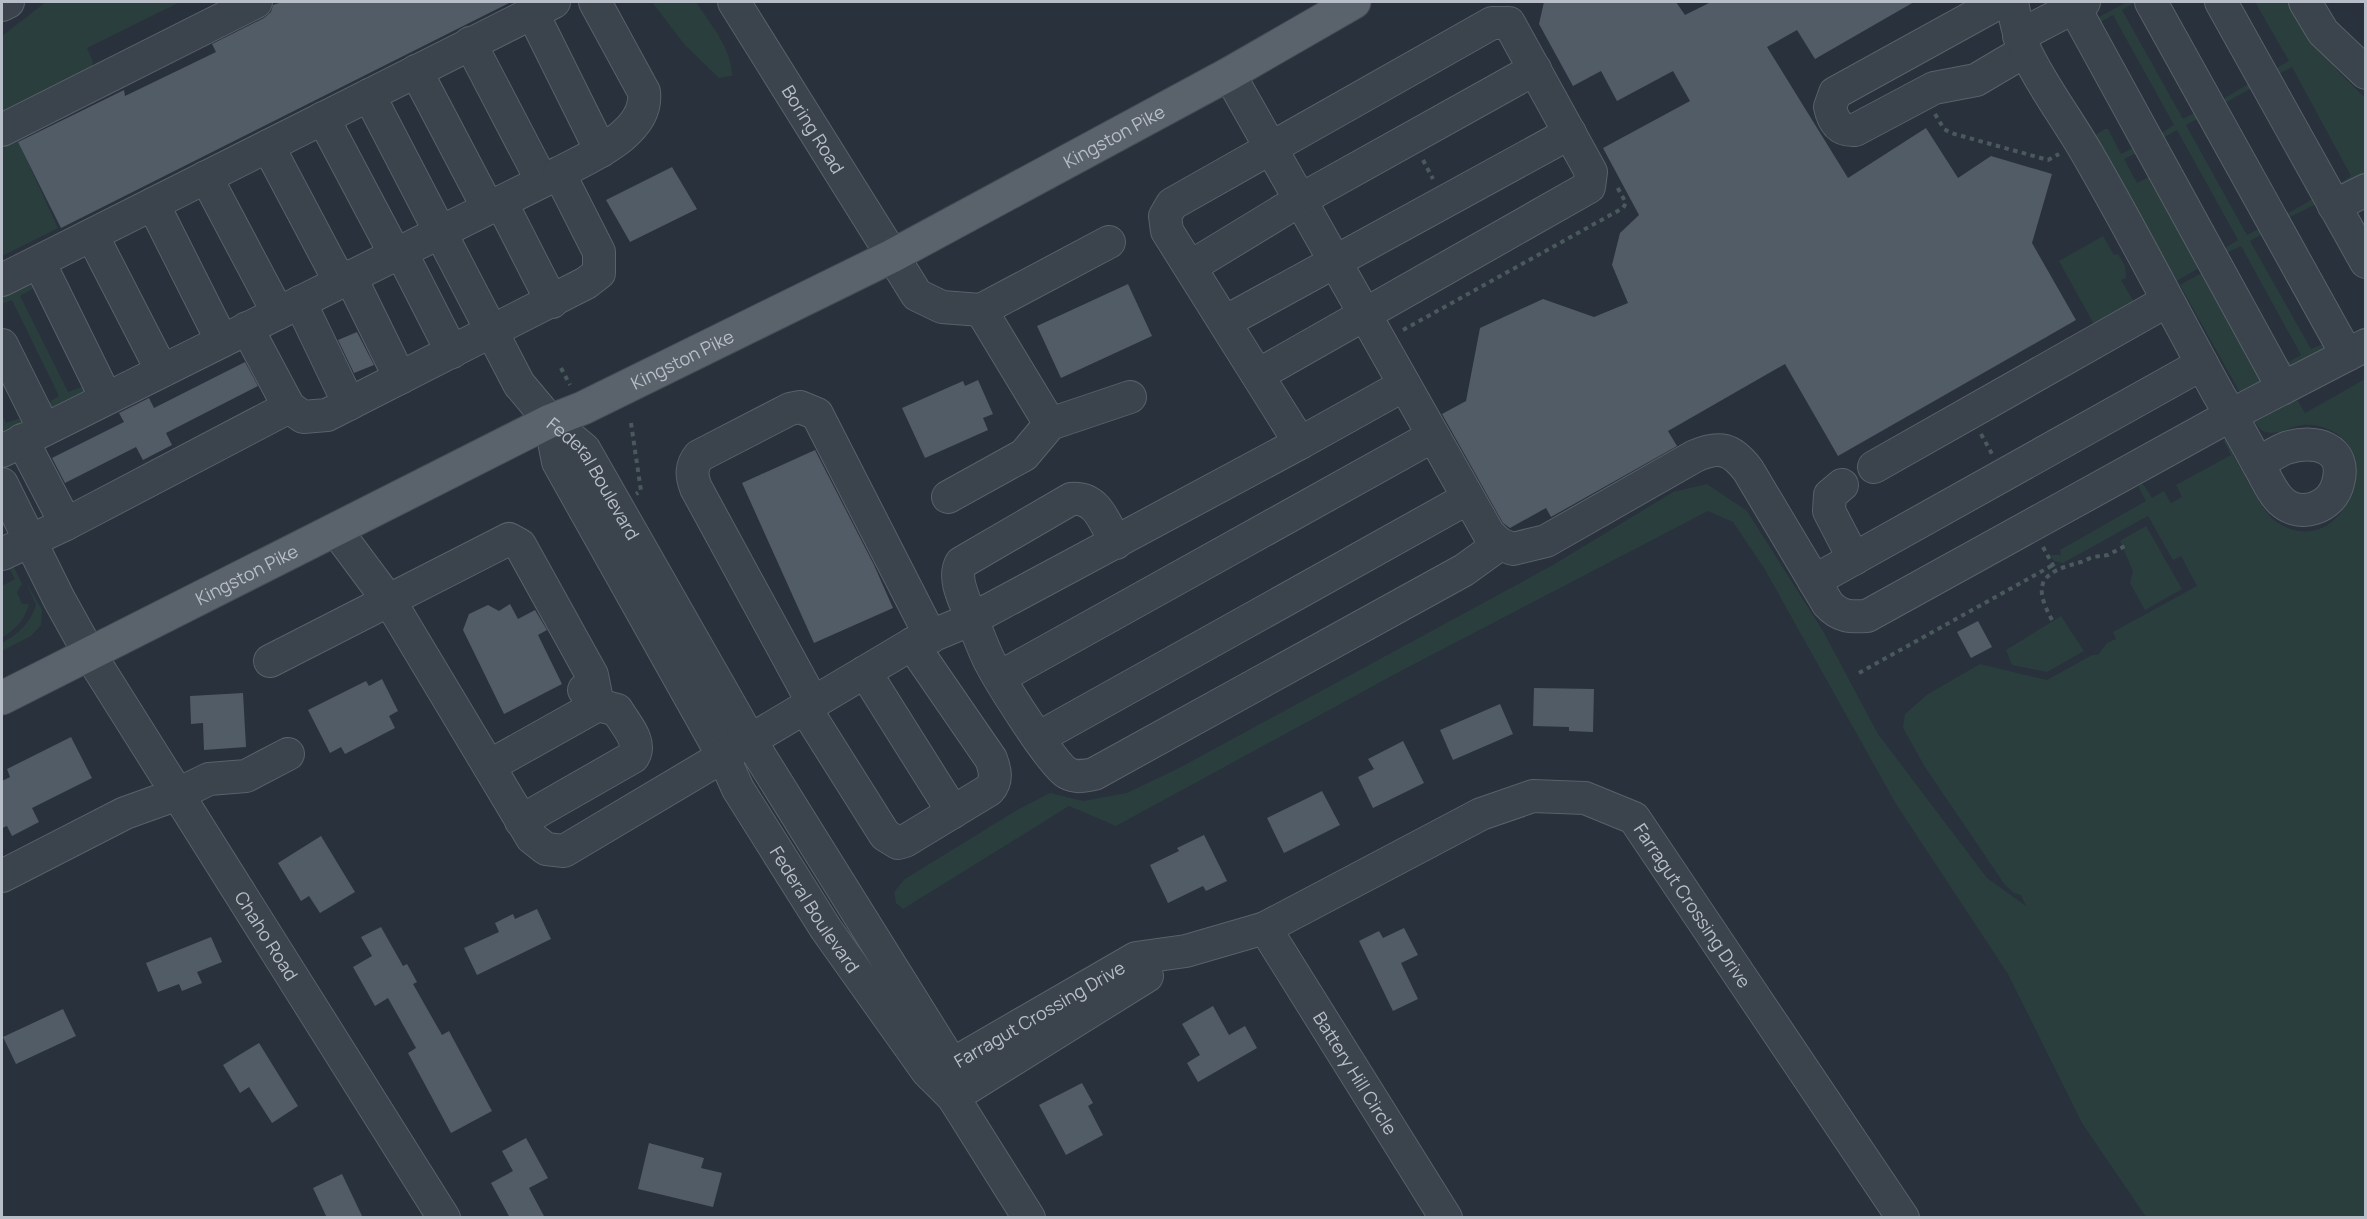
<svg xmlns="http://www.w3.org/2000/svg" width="2367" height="1219" viewBox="0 0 2367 1219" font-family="Manrope,sans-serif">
	<rect width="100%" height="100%" fill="#28313c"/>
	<!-- green -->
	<g fill="#2b3e3e">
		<path d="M46,2H180L87,48L93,62L92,67L2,112V36Z"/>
		<path d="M652,2H696C710,24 732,48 732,76L719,78L684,44Z"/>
		<path d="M2127,2H2136L2122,10L2183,119L2196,112L2199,118L2186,125L2247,235L2261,228L2264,233L2250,241L2311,349L2325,343L2329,346L2288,368V362L2301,355L2241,246L2226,253L2225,248L2238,240L2177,130L2163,138L2160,134L2174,125L2113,15L2101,22L2095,19Z"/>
		<path d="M2255,2H2290L2336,69L2365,98V176L2341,190L2337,185L2351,176L2292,67L2277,75L2275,69L2289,61Z"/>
		<path d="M2250,83L2252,88L2225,103L2222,101L2223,99Z"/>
		<path d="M2105,129H2108L2121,154L2135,147L2138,152L2124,159L2137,183L2151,176L2204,265L2173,283L2094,136Z"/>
		<path d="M18,141L58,228L2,256V149Z"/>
		<path d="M2314,198L2316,204L2288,218L2287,214Z"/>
		<path d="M2103,236L2114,255L2118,254L2125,266L2126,278L2121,280L2135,304L2095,326L2059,261Z"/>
		<path d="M2207,270L2268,380L2245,391H2239L2180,285Z"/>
		<path d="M32,281L34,288L20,296L68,392L84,386L87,392L50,410L48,403L59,396L12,300L2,304V294Z"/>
		<path d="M2365,379V1217H2146L2082,1123L2008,974L1896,804L1764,568L1733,522L1708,511L1397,673L1116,826L1069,806L903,909L896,903L894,892L905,879L1019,809L1050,793L1083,801L1127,793L1181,767L1553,565L1673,492L1707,484L1747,511L1823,631L1878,734L1987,878L2026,906L2021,895L2014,893L2005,885L1925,767L1903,728L1905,714L1928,694L1980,664L2047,680L2092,655H2098L2107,643L2116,639L2113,632L2197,586L2181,556L2173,560L2148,516L2063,563L2054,561L2050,555H2061L2060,550L2146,501L2139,488L2140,484L2144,485L2152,498L2164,491L2171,503L2182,497L2176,485L2231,455L2224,441L2227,437L2238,453L2233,455C2242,470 2262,512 2275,521C2325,555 2367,499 2350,448C2342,433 2321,423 2303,425C2290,426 2277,437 2263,431C2259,429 2257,425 2254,421L2295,400L2298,401L2305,413Z"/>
		<path d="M2,414L6,423L23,417L24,424L2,435Z"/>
		<path d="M2146,526L2182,589L2145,610L2130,583L2133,571L2120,541Z"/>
		<path d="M11,561L22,584L17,592L22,604H29C24,622 16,628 2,638V586L15,579L8,566Z"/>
		<path d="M26,582L42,610L41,625L31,636L2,651V643C18,634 30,624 36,605Z"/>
		<path d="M2061,616L2084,651L2047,672L2012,665L2006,650Z"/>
	</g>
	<!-- building -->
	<g fill="#525c67">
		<path d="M282,2H511L61,228L18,142L124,90L125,96L216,52L212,44L264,18L271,12L273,5Z"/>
		<path d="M1544,2H1676L1685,15L1711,2H1914L1815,59L1797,30L1767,47L1848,178L1926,128L1958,178L1991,156L2052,174L2032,243L2076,320L1838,456L1785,364L1668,431L1677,446L1551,517L1546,508L1510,528L1503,523L1442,414L1466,401L1480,328L1543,299L1594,317L1628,303L1612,265L1620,233L1639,215L1603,148L1690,101L1673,71L1617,101L1601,71L1573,86L1539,24Z"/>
		<path d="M672,167L697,209L630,242L606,200Z"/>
		<path d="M1128,284L1152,336L1061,378L1037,326Z"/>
		<path d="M357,332L374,365L354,373L338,340Z"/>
		<path d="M245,362L258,386L166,433L172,445L143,460L136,447L65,483L52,458L124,422L119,413L149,398L154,408Z"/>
		<path d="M978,380L993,414L983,418L988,430L925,458L902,408L963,381L965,386Z"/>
		<path d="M815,450L874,565L893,608L814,643L742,483Z"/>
		<path d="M510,604L518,619L535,610L547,630L538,635L562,684L504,714L463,630L469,614L488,605L499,611Z"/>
		<path d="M1978,621L1992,647L1971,658L1957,632Z"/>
		<path d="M382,679L398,711L389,716L395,728L345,754L341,747L330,753L308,710L366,681L369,686Z"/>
		<path d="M1534,688L1594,689L1593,732L1569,731V727L1533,726Z"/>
		<path d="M243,693L246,747L204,750L203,723L191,724L190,696Z"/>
		<path d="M1500,704L1513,734L1453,760L1440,730Z"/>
		<path d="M71,737L92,778L32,808L39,822L12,836L7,826L2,828V781L10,777L7,769Z"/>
		<path d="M1403,741L1424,783L1373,808L1358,777L1374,769L1368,759Z"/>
		<path d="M1322,791L1340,825L1284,853L1267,818Z"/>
		<path d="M1204,835L1227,881L1206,891L1203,886L1168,903L1150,865L1179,851L1177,848Z"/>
		<path d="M321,836L355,892L320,913L309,896L301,901L278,863Z"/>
		<path d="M537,909L551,939L477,975L464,948L499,932L495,923L513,914L515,919Z"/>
		<path d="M381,927L403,966L407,964L417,982L413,984L442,1035L449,1031L492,1111L451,1133L408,1053L416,1048L388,998L375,1006L353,967L372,956L361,937Z"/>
		<path d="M1404,928L1418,955L1401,963L1418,999L1393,1011L1359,941L1379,931L1383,938Z"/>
		<path d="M211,937L222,962L197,972L202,983L182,991L179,984L158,992L146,963Z"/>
		<path d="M1213,1006L1229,1035L1245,1026L1257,1048L1198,1082L1187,1063L1200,1055L1182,1024Z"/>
		<path d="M63,1009L76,1036L16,1064L3,1037Z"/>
		<path d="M259,1043L298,1106L272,1123L249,1087L240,1093L223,1065Z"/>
		<path d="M1082,1083L1093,1103L1088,1106L1103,1135L1066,1155L1039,1105Z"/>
		<path d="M526,1138L548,1178L529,1188L545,1218H510L491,1183L513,1171L502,1151Z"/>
		<path d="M649,1143L704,1158L701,1168L722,1173L713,1207L638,1189Z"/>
		<path d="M342,1174L363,1218H327L313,1188Z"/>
	</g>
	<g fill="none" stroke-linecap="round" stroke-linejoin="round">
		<defs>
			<g id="minor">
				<path id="s1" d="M734,2L917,295L942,307L981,310L1109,242"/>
				<path d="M2000,2L1835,93L1830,107C1833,121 1839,131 1855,130L1934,88L1976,80L2025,51"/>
				<path d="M2012,2C2015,18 2018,34 2025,50C2042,86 2068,120 2088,155C2134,234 2175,315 2219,395C2233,418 2246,442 2259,466C2266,477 2271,492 2281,501C2300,519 2332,508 2338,483C2348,447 2314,439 2286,448C2276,452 2267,458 2258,464"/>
				<path d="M2151,2L2347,355"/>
				<path d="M2221,2L2366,262"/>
				<path d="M2305,2L2323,32L2366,73"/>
				<path d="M2,5L8,2"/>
				<path d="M2074,7L2283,388"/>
				<path d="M532,12L601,151"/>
				<path d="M2019,36L2084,2"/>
				<path d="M470,43L542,181"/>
				<path d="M416,71L488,208"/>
				<path d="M1229,74L1489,534L1500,544L1513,549L1546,541L1695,456C1720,445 1732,449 1748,470L1828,604C1840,617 1850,617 1867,616L2231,415L2366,345"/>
				<path id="s2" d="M369,95L519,384L550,421L584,449L750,740L950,1061L953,1097"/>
				<path d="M323,118L395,254"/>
				<path d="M2,130L256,2"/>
				<path d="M268,146L340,282"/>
				<path d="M206,177L278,313"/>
				<path d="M501,202L552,302"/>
				<path d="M153,204L222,341"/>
				<path d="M2334,206L2366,190"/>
				<path d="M92,235L162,371"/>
				<path d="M401,252L452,352"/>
				<path d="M39,262L106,398"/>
				<path d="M1190,267L1300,200L1535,69"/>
				<path d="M350,276L400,378"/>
				<path d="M2,280L554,2"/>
				<path d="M300,302L349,404"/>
				<path d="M981,310L1050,424"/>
				<path d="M1225,322L1570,133"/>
				<path d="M247,328L289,407"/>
				<path d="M2,345L44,429"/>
				<path d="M1258,375L1589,187L1591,172L1509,23H1492L1172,204L1165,216L1167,231L1300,443L1404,385"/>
				<path id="s3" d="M550,421L558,462L723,756L738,789L826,929L927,1071L953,1097L1029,1218"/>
				<path d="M22,440L66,524"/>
				<path d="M1300,443L972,619C977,632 982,645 988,658C997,677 1052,765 1067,773C1076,778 1085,776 1094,774L1464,570L1500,544"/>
				<path d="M2,451L559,173C589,157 649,133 644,92L595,2"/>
				<path d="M1874,467L2167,301"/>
				<path id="s4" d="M2,484L59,599L89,653L444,1218"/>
				<path d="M1842,485L1830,495L1829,511L1854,559"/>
				<path d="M948,497L1024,455L1050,424L1130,397"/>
				<path d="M336,530L394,608L532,838L546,849L564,851L912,644L972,619C966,603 952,579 961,563L1071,499C1098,496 1105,524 1116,543"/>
				<path d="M2,554L66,524L289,407L303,417L327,415L586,283L599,273V252L559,173"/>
				<path d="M1814,581L2202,364"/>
				<path d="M270,661L509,539L520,545L592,675L598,705"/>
				<path d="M865,672L953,812"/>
				<path d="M1000,677L1433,436"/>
				<path d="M813,703L696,488C691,475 691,466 699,456L790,409L800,407L817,414L931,637"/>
				<path d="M805,708L885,835L898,843L905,841L989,790C998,780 995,770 991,759L912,644"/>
				<path d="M1038,738L1468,498"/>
				<path d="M489,766L598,705"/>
				<path d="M521,821L633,757C643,742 625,724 617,710L598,705L584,690"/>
				<path d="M2,876L125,813L178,794L209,779L246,776L288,754"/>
				<path id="s5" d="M1265,928L1446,1218"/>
				<path id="s6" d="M932,1076L1136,958L1186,951L1265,928L1481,814L1533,796L1585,798L1634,818L1903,1218"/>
				<path d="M953,1097L1147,976"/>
			</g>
			<g id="major">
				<path id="s7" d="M2,698L550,421L583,408L892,256L1229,74L1354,2"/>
			</g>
		</defs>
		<!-- minor casing -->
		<use href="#minor" stroke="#59616a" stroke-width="34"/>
		<!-- major casing -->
		<use href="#major" stroke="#454c55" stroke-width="35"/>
		<!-- path -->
		<g stroke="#4a5a5c" stroke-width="4" stroke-dasharray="4.5 4.5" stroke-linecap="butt">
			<path d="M1935,114L1944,129L1951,133L2048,160L2059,154"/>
			<path d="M1423,160L1433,179"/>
			<path d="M1403,330L1623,208L1626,203L1616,185"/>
			<path d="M561,368L570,385"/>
			<path d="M631,423L641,491L636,494"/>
			<path d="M1981,434L1992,454"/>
			<path d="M2043,547L2055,569"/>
			<path d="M2052,620C2031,582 2043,572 2081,562C2085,561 2089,558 2094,557C2099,556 2103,556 2108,555C2114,552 2119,549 2125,546"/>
			<path d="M1859,673L2053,565"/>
		</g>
		<!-- minor -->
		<use href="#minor" stroke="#3b434c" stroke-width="32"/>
		<!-- major -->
		<use href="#major" stroke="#5a626c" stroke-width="33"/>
	</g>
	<g text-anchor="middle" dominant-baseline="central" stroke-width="6" stroke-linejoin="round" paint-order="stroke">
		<!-- street labels -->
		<g font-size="18" fill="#b8bec7" stroke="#202831">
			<text stroke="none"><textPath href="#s1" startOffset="150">Boring Road</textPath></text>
			<text stroke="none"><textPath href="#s7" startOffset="1246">Kingston Pike</textPath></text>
			<text stroke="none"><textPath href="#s7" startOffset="760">Kingston Pike</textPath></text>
			<text stroke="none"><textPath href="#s2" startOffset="447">Federal Boulevard</textPath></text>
			<text stroke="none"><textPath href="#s7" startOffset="274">Kingston Pike</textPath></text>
			<text stroke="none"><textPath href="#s6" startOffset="878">Farragut Crossing Drive</textPath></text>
			<text stroke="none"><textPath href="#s3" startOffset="558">Federal Boulevard</textPath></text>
			<text stroke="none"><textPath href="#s4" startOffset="524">Chaho Road</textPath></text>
			<text stroke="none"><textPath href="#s6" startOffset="124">Farragut Crossing Drive</textPath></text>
			<text stroke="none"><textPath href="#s5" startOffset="171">Battery Hill Circle</textPath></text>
		</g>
	</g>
	<!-- border -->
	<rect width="2367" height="1219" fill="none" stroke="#b8bec7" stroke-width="6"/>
</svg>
